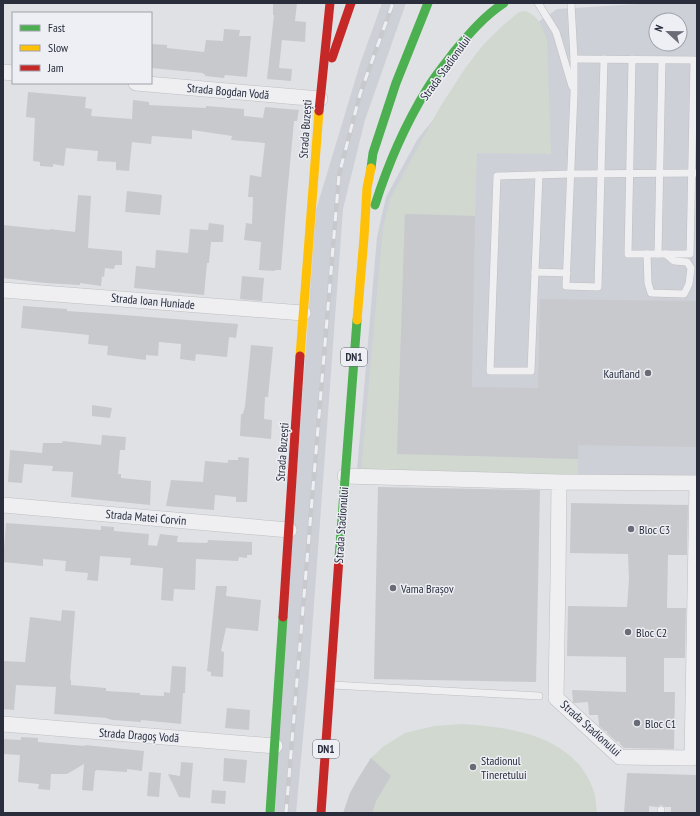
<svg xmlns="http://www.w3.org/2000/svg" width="700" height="816" viewBox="0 0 700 816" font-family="'PT Sans Narrow',sans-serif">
	<rect width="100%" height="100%" fill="#e0e1e4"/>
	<!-- built -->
	<g fill="#ced0d7" fill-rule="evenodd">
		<path d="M382,3H406L365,120L343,209L309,672L296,813H272L316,210L360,64Z"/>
		<path d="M654,3H697V488L356,482L377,237L386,197L417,140L460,86L522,33L557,9ZM656,20H680V44H656Z"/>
	</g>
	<!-- green -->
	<g fill="#d0d8d0">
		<path d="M526,11C539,17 542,26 547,40L551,154L477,153L475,216L405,214L397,453L578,459V478L361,470L383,227L390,199L440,107L466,67L483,45L500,28L519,12Z"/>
		<path d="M462,724C512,727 576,736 594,792C596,798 596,806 597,813H344L350,793L359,777L371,758L384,746L405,733L434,726Z"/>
	</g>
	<!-- building -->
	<g fill="#c8c9cd">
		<path d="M273,3H297L295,21L306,22L305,42L282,40L279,68L292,69L291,81L267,79L274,15H273Z"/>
		<path d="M224,29L240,30L239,36H251L247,77L225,75L224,78L205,76V74H203V73L151,68V44L167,45V48L204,52L206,40L223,41Z"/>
		<path d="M28,92L86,97L85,108L92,109L91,116L132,119L133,100L149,102V105L206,108V106L244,109V116L263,118L265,107L299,110L297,121H294L286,207L281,270H275V271L259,270L261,242L244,240L246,223L252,224L253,197H248L250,175L261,177L265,143L231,140L232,136L192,130V139L152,136L151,144L132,142L129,171L116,170V162L97,161L98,151L66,148L64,166L53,164V167L40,166V162L33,161L35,118L26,117Z"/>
		<path d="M127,191L162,195L160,215L125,212Z"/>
		<path d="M78,195L91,196L88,248L122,251V265H115L114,269L105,268L104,277L102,276L101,286L80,283V285L45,283L3,278V225L50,230V229L75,232Z"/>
		<path d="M405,214L475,216L472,387L538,388L540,299L697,301V447L578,445V459L397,454Z"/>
		<path d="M209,223L224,225L223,242H211L209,263H207L204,295L134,288L136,266L155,268L156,250L188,253L190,229L208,230Z"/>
		<path d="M242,276L264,278L262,301L240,299Z"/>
		<path d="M23,306L67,309V311L111,314L238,324L236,338L229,337L227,357L196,354L195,361L180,359L181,344L159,342L158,356L146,355V360L107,355L108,346L88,344L89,335L21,328Z"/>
		<path d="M251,345L273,347L268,397H265L264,419L272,420L271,439L240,436L241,414H243L245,406Z"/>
		<path d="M92,405L112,408L110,418L92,416Z"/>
		<path d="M102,435L126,437L125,450H120L118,474H121V478L151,481L150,505L71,497L73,472L52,471L53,466L24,464L22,483L8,482L10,450L42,453L43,443H62L63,441L101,445Z"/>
		<path d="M238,457L249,458L247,502H236V497L215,495L214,510L166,506L171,480L203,482L205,461L228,463V460H238Z"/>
		<path d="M378,487L540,490L536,682L374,679Z"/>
		<path d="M571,503L688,505L687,555H668L667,608H686L685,658H664V692H675L674,749L624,748L620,744L619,741L617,742L607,733V731H605L599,726L598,715H589L588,702L574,703L573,702L572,690L626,692V657L567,656L568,606L627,607L629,579L628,554L570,553Z"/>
		<path d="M6,523L101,530V526L114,527V531L149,534L148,545L157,546L160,534L178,536L177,542L207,543V542H208V540L252,542V555H247V558L239,557L238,561L196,559L195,590L174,589L173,601L161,600L163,568L130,565L131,558L100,556L98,581L87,580L88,573L65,571L66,561L43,559V566L3,562Z"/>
		<path d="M216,586H227L226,596L261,600L258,631L226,628L221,651L224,652L223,677L211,676V672L207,671Z"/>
		<path d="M62,610L75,611L70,679L71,680V685L106,688V691L140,693V695L164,696V692L170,693L172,666L186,667L185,693H183L181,724L141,720V722L113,720L108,719L107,718L54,714L56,687L16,685L14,710L3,709V661L25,662L30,617L61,621Z"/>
		<path d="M227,708L250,710L249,730L225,728Z"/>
		<path d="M21,737L38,738V742L85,746V745L144,751L142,771L127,769V772L96,770V771H95L93,791L82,790L84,764L67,774H51L50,790L38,789L39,784L18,782L20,755L3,754V739L21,740Z"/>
		<path d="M224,758L247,760L245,783L223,781Z"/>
		<path d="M371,758L391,776L376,801L372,813H343L350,793L359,777Z"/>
		<path d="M181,762L193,763L190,798L179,797L168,774L180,776Z"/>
		<path d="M149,772L161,773L159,797L147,796Z"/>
		<path d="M627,773L697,775V813H671V807H665L661,805L657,807L649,806V813H624Z"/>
		<path d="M212,790L226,791L225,804L211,803Z"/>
	</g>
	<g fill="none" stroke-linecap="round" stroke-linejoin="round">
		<defs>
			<g id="lane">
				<path d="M538,3L556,32L572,86"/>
				<path d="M571,3L574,59V93L566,286L598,287L604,59"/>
				<path d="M574,59L694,60L690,254H628L632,59"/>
				<path d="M647,254L648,283L651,293L684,294L689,284L691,268L687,262L674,261L666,254"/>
				<path d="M658,254L662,60"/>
				<path d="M535,272L539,175"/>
				<path d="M567,273L535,272L531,371H490L497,176L570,174L697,173"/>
				<path d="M332,685L539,696"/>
				<path d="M661,813V810"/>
			</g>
			<g id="street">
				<path d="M3,72L13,73"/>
				<path d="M136,83L320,99"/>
				<path d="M3,290L303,313"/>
				<path d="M345,476L559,482L697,483L692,758L620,757L556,698L558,577L559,482"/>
				<path d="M3,505L289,530"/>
				<path d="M3,724L275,746"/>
			</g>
		</defs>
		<!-- lane casing -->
		<use href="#lane" stroke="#bebfc2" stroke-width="8"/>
		<!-- street casing -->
		<use href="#street" stroke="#bebfc2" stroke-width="16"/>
		<!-- lane -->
		<use href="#lane" stroke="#efeff1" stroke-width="7"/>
		<!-- street -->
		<use href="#street" stroke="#efeff1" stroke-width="15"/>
		<!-- fast -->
		<g stroke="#4caf50" stroke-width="9">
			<path d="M371,168L373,153L396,83L428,3"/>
			<path d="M375,205C388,164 405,125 427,89C435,76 445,64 454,52C469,34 484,16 504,3"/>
			<path d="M339,558L357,320"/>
			<path d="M270,813L283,617"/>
		</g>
		<!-- slow -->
		<g stroke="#ffc107" stroke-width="9">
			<path d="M357,320L364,238L367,188L371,168"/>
			<path d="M300,356L319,111"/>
		</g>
		<!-- jam -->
		<g stroke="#c62828" stroke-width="9">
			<path d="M332,58L351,3"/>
			<path d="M319,111L330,3"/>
			<path d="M283,617L300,356"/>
			<path d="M321,813L339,558"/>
		</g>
		<defs>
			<path id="rail" d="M286,813L339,175L360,94L393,3"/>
		</defs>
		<!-- rail casing -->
		<use href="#rail" stroke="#c8c9cc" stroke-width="4.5"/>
		<!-- rail -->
		<use href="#rail" stroke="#edeff4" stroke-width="3" stroke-dasharray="9" stroke-linecap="butt"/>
	</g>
	<!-- markers -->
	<g fill="#696c77" stroke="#edeff4" stroke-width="1.5">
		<circle cx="648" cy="373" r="4"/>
		<circle cx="631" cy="529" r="4"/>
		<circle cx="393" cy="588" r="4"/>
		<circle cx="628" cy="632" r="4"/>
		<circle cx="637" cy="723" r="4"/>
		<circle cx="473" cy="767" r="4"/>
	</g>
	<g text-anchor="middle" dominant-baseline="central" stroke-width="3" stroke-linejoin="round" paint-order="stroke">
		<!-- shield labels -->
		<g fill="#edeff4" stroke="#646773" stroke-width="1">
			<rect x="341" y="348" width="26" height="18" rx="3"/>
			<rect x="313" y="740" width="26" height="18" rx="3"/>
		</g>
		<g font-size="11" font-weight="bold" fill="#292d3c">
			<text x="354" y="357">DN1</text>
			<text x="326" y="749">DN1</text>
		</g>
		<!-- street labels -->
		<g font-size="12" fill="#292d3c" stroke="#edeff4">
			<text transform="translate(445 68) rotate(-54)">Strada Stadionului</text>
			<text transform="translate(228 91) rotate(5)">Strada Bogdan Vodă</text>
			<text transform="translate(305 129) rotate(-86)">Strada Buzești</text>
			<text transform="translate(153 301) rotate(5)">Strada Ioan Huniade</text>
			<text transform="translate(282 452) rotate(-86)">Strada Buzești</text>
			<text transform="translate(146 517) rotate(5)">Strada Matei Corvin</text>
			<text transform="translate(341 525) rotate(-86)">Strada Stadionului</text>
			<text transform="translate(591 728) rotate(42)">Strada Stadionului</text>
			<text transform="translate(139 735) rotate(4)">Strada Dragoș Vodă</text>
		</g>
		<!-- poi labels -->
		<g font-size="12" fill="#292d3c" stroke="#edeff4" text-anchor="start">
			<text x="640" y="373" text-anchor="end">Kaufland</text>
			<text x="639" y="529">Bloc C3</text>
			<text x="401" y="588">Vama Brașov</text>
			<text x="636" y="632">Bloc C2</text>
			<text x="645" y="723">Bloc C1</text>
			<text x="481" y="760">Stadionul<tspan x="481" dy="14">Tineretului</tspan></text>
		</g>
	</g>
	<!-- border -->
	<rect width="700" height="816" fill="none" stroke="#292d3c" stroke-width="8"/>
	<!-- legend -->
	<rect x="12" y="12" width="140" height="72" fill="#edeff4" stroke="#9fa1aa"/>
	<rect x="20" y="25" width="20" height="6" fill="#4caf50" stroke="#9fa1aa"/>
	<text x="48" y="32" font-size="12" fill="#292d3c">Fast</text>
	<rect x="20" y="45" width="20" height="6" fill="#ffc107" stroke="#9fa1aa"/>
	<text x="48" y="52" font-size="12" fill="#292d3c">Slow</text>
	<rect x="20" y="65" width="20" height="6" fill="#c62828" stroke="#9fa1aa"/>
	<text x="48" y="72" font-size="12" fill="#292d3c">Jam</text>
	<!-- north arrow -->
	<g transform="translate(668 32) rotate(292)"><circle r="19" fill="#edeff4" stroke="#9fa1aa"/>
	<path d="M0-3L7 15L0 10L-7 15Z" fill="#696c77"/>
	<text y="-6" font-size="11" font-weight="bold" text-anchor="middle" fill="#292d3c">N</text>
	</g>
</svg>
